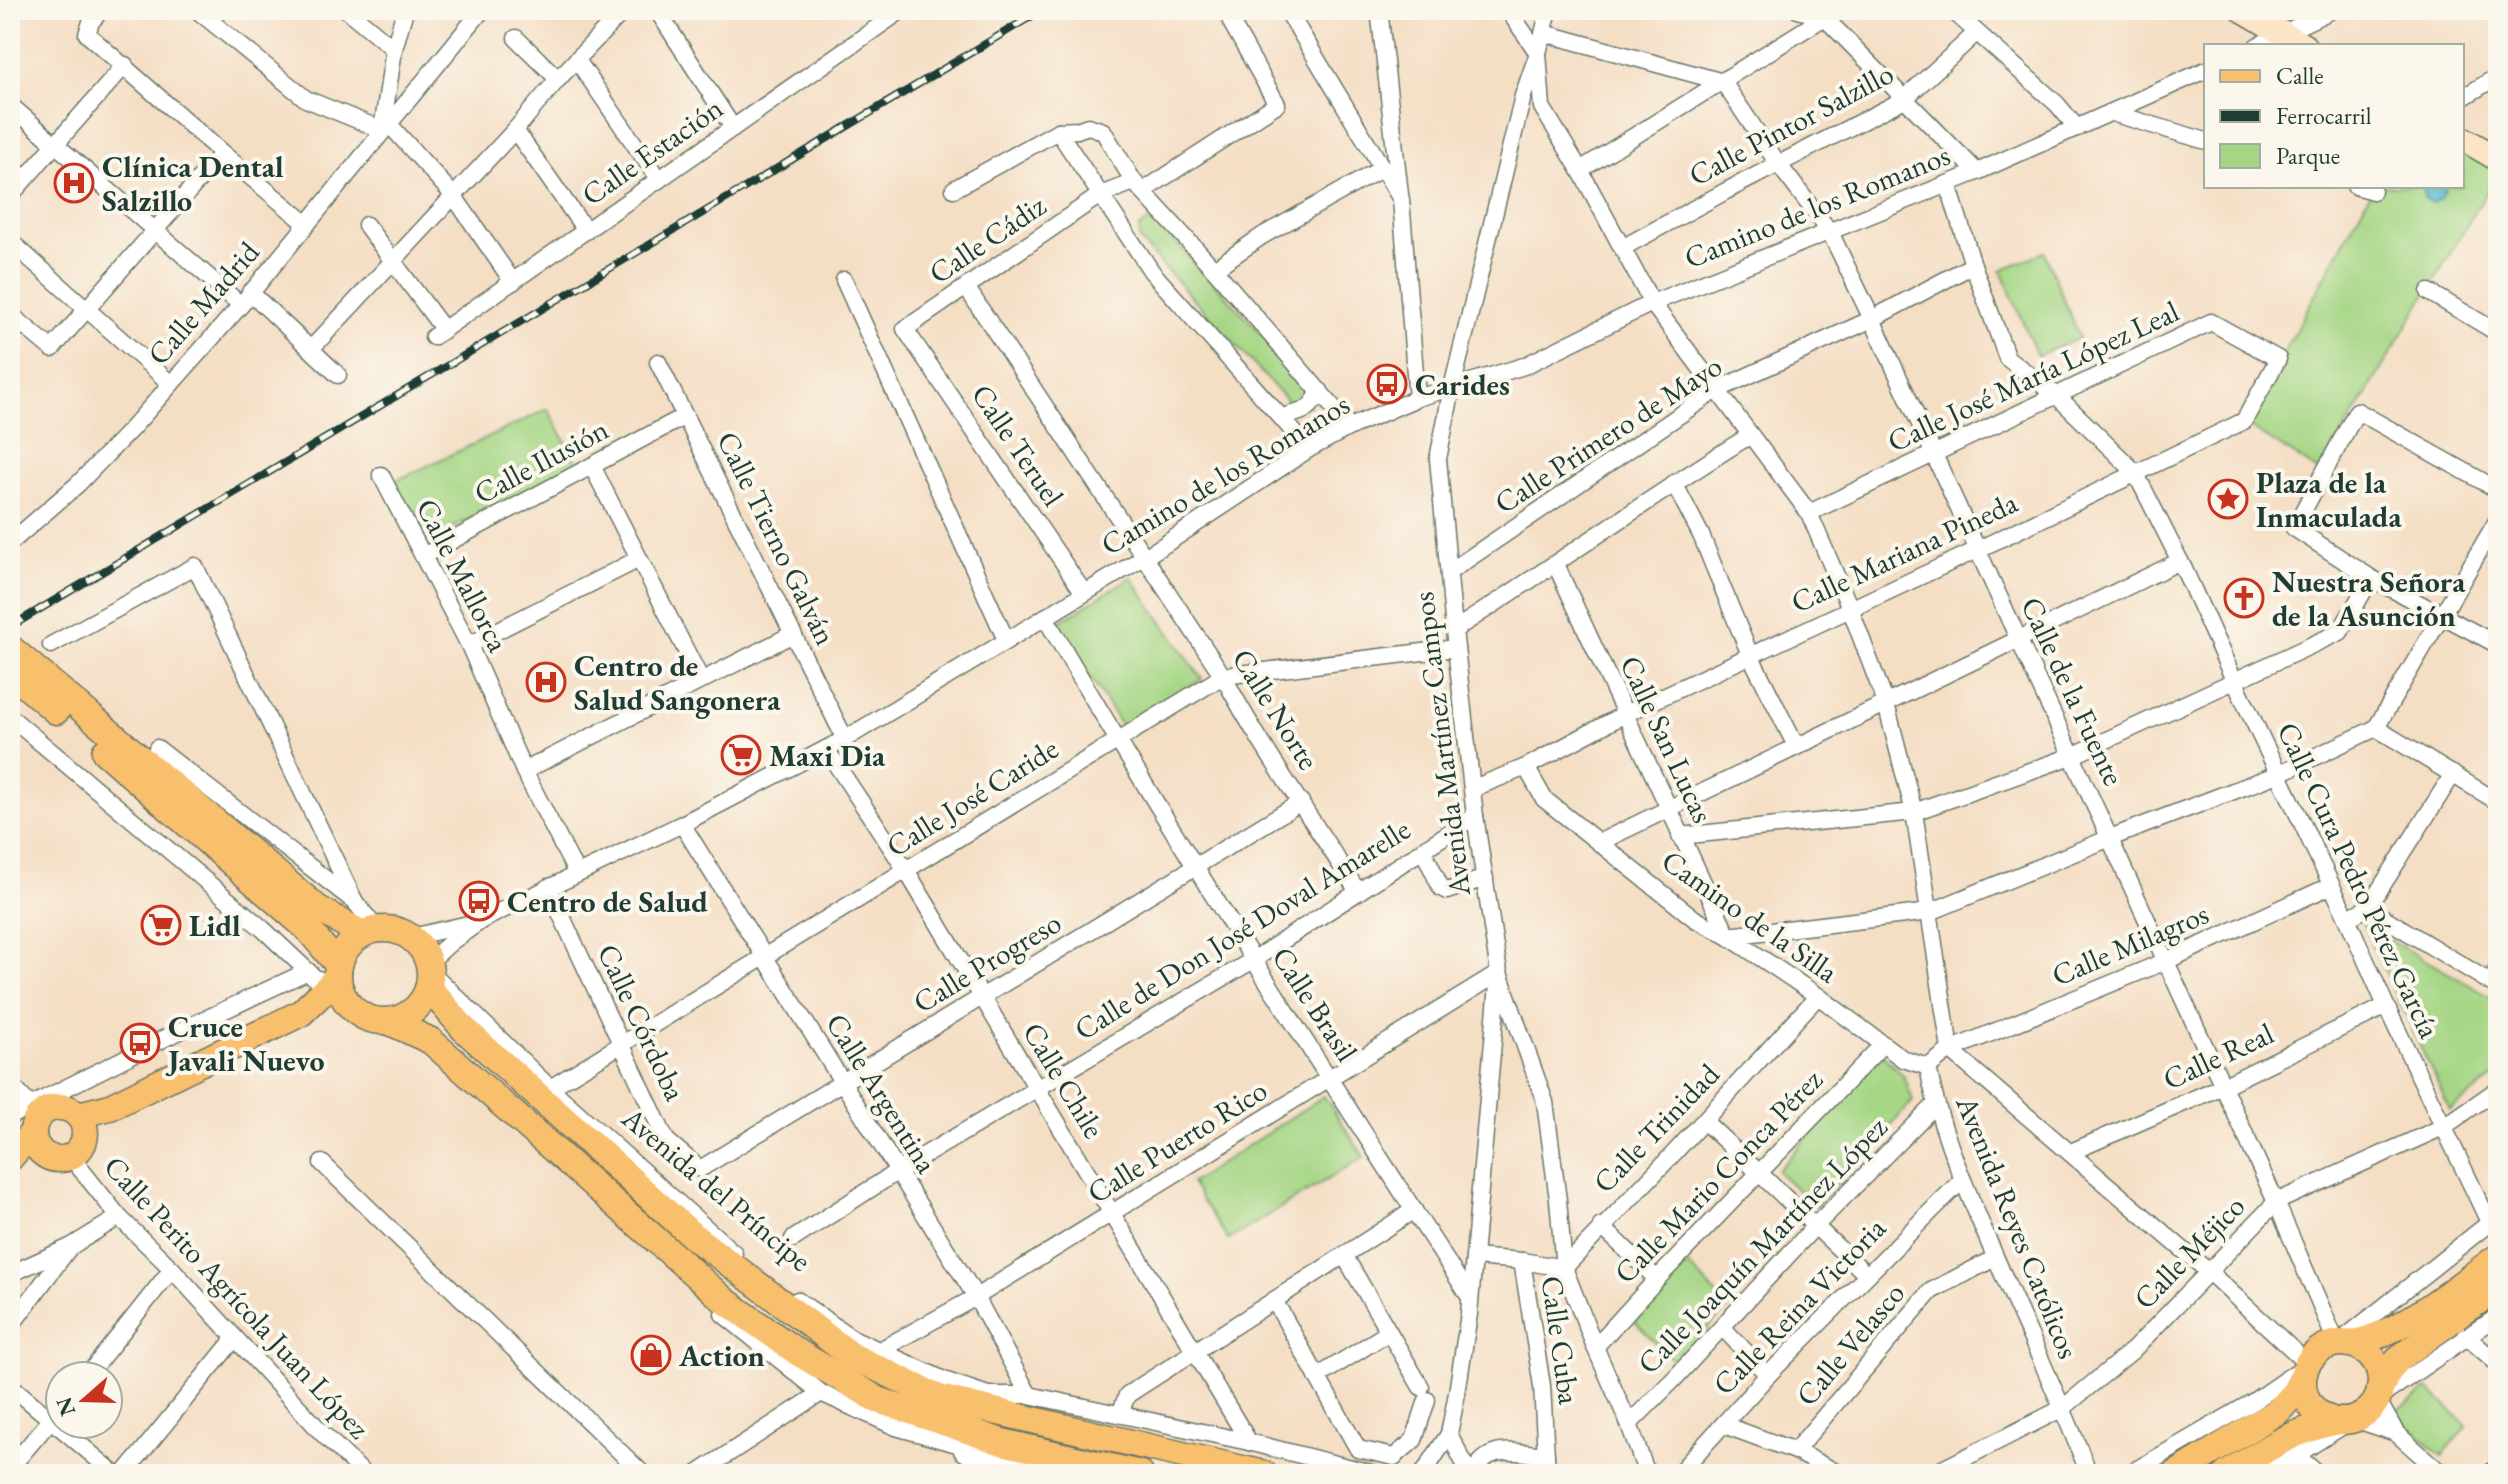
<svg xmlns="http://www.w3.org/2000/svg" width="2508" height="1484" viewBox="0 0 2508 1484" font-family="'EB Garamond',serif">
	<rect width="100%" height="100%" fill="#fbf7ec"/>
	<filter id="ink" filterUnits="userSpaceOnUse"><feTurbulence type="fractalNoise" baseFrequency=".0125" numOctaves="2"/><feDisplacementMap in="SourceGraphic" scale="16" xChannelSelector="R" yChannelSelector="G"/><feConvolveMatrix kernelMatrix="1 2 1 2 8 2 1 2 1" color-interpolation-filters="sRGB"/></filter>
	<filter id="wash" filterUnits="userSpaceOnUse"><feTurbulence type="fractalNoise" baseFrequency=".006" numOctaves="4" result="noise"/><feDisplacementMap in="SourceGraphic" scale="32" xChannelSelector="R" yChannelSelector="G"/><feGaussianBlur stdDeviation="1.8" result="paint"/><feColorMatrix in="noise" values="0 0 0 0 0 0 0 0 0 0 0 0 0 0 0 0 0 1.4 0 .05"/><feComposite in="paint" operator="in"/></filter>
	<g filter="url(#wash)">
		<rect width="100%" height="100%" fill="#f4dec4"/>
		<!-- green -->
		<g fill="#a6d685" stroke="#628a5c" stroke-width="2">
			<path d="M2462,144L2498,163V173L2320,472L2245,424L2374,186H2462Z"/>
			<path d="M1148,221H1156L1309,384L1312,396L1301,406L1291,405L1140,241L1139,228Z"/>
			<path d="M2044,252L2080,338L2037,356L2001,270Z"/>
			<path d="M548,409L578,464L423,543L393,482Z"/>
			<path d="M1131,577L1202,679L1122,727L1056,624Z"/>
			<path d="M2363,925L2498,1001V1075L2450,1110Z"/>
			<path d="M1882,1054L1904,1076L1913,1101L1816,1207L1777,1171Z"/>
			<path d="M1324,1096L1364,1157L1228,1240L1191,1183Z"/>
			<path d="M1688,1265L1729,1307L1675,1362L1634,1321Z"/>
			<path d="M2428,1389L2467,1425L2442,1456L2396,1415L2397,1411Z"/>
		</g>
		<!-- water -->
		<path fill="#53bbd1" stroke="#397c82" stroke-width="2" d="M2423,186H2443L2445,191L2440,199L2432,203L2424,197Z"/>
	</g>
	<g filter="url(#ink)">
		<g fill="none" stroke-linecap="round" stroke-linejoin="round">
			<defs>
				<g id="minor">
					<path d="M101,10L91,22L87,34L222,153L307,224"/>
					<path d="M197,10L306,99L382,130L394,49L405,10"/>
					<path d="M347,10L394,49"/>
					<path d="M657,10L733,128"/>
					<path d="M1287,10L1401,199L1417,398"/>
					<path d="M1375,10L1380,18L1400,194"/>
					<path d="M1508,10L1538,53L1542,107L1580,170L1652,303L1809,513L1850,608L1886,704L1914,812L1950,1050L1928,1067C1938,1123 1961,1176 1983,1228C2017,1310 2057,1390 2089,1474"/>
					<path d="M1798,10L1824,17L1977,172"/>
					<path d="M1952,10L2057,104L2077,128"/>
					<path d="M1544,33L1723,82L1779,165L1830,232L1872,319L2276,1202L2337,1344L2498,1216"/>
					<path d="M516,38L558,79"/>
					<path d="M2257,46L2332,10"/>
					<path d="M577,60L659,180"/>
					<path d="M2462,98L2498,76"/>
					<path d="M10,105L241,305"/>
					<path d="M2112,113L2206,141"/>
					<path d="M388,123L453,195L513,282"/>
					<path d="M515,130L586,231"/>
					<path d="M1580,170L1836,10"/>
					<path d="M1134,182L1103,131L1088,126L1077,130L1058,131L1152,272L1309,449"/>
					<path d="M1948,184L1973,265L2007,358L2056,395L2135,472L2183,567L2234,680L2347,918L2386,1006L2489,1222"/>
					<path d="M2355,186L2373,191"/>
					<path d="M954,189L1058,131"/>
					<path d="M1143,191L1277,104L1231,22"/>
					<path d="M10,196L125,65"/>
					<path d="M366,225L444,330"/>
					<path d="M10,241L171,384"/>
					<path d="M1622,248L1726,191L1903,100L1976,33"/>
					<path d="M1214,269L1262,236L1381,169"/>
					<path d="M844,280L1006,640"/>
					<path d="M966,287L1223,676C1263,751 1313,820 1358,892"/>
					<path d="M250,292L338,375"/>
					<path d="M2429,292L2498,333"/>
					<path d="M10,314L52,349L222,153"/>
					<path d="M433,337L902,10"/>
					<path d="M311,349L515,130L558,79L624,10"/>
					<path d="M658,362L845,739"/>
					<path d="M1281,417C1302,412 1310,412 1320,391"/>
					<path d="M592,466L701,680"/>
					<path d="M381,475L469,645L524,771L577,874"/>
					<path d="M1674,483L1701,535L1750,655L1796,746"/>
					<path d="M2498,490L2357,411L2294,528L2371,578L2498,645"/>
					<path d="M10,543L78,484L133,427L241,305L482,10"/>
					<path d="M423,556L685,416"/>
					<path d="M1556,565L1728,936L1930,912L2110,838L2278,774L2376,728"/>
					<path d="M1449,572L1715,391L1872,319L1973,265"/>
					<path d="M1084,593L905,329L1100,195L1134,182L1214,269L1350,427"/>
					<path d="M1045,617C1179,848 1324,1071 1469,1296"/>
					<path d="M1454,630C1553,567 1649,498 1749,436"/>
					<path d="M51,645L195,566L355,902"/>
					<path d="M469,645L639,559"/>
					<path d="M10,717L263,929L315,978L331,984"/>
					<path d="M2376,728L2498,519"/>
					<path d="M2376,728L2498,802"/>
					<path d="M157,748L355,902L376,928"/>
					<path d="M826,749L906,870L1249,1442"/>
					<path d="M1526,767L1625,714L1979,549L2244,421L2278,359L2211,322L1809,513"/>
					<path d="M524,771L793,634"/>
					<path d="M1474,788L1526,767L1544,799L1695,919L1728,936L1818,996L1903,1059L1928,1067"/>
					<path d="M682,824L976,1297L1029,1395"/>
					<path d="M1680,836L1914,812L2072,756L2340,632L2371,578"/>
					<path d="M1600,842L2180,561"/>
					<path d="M1423,850L1441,888L1447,891L1485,878"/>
					<path d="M548,887L666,1140L700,1169L1301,802"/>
					<path d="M2368,908L2453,774"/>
					<path d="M2347,918L2368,908L2498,987"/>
					<path d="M412,937L473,923"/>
					<path d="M429,962L451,942L482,920L682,824L845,739L1164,545L1309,449L1350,427L1417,398L1524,366L1652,303L1977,172L2206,70"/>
					<path d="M431,972L550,1088L734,1253"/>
					<path d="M2490,982L2498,968"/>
					<path d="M10,1084L40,1116"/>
					<path d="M550,1088L1223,676L1456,648"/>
					<path d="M10,1116L165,1038L308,971"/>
					<path d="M1704,1121L1866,1274"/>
					<path d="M2071,1152L2223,1086L2386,1006"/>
					<path d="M71,1157L119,1217L172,1269L323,1434L364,1474"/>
					<path d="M322,1163L643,1474"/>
					<path d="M1601,1226L1657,1279"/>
					<path d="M793,1239L898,1171L1253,960L1475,816"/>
					<path d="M1344,1255L1421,1387"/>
					<path d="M1474,1257L1522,1261L1542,1386L1547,1474"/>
					<path d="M1522,1261L1564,1268L1675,1152L1818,996"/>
					<path d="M10,1274L70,1247L119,1217"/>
					<path d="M797,1300L852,1338L944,1380L988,1395H1029L1249,1442L1375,1474"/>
					<path d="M1274,1300L1358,1449L1394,1457L1414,1440L1427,1400"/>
					<path d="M723,1314L821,1393L896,1427L1065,1474"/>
					<path d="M10,1327L69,1248"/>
					<path d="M1722,1327L1768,1375"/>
					<path d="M2466,1336L2498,1364"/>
					<path d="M1595,1347L1657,1279L1883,1044"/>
					<path d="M880,1350L976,1297L1499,973L1545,1102L1558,1200L1564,1268L1595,1347L1629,1424L1647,1474"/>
					<path d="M87,1376L172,1269"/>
					<path d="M1317,1377L1389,1332"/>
					<path d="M10,1385L115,1474"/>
					<path d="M1120,1414L1127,1395L1414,1210"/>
					<path d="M1629,1424L1675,1378L1816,1225L1935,1105"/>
					<path d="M1724,1425L1795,1451L1840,1474"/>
					<path d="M1449,1434L1470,1474"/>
					<path d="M962,1451L997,1474"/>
					<path d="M1795,1451L1931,1291L1995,1258"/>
					<path d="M2295,1454L2318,1474"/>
					<path d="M10,1468L60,1409"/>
					<path d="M124,1474L235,1338"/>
					<path d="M697,1474L821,1393"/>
					<path d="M1423,1474L1449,1434L1457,1393L1469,1314L1499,973L1475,816L1454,630L1438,459L1452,388L1523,96L1538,53L1549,10"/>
					<path d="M1473,1474C1489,1442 1515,1453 1546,1455"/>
					<path d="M1678,1474L1768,1375L1962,1180"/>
					<path d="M1933,1474L2063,1408L2133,1350L2276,1202L2445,1126L2498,1089"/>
					<path d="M2129,1474L2251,1403L2308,1364L2210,1273L1950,1050L2166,961L2330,886"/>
					<path d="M2266,1474L2354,1419L2396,1433"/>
					<path d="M2442,1474L2396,1433L2377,1399L2498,1316"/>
					<path d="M2490,1474L2498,1465"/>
				</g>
				<g id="secondary">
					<path d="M2243,10L2304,46"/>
					<path d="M2462,138L2498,159"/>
				</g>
				<g id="primary">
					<path d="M10,648L317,908L362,934"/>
					<path d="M10,672L56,711"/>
					<path d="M105,752L307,928L339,966"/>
					<circle cx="384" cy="975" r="46"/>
					<path d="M429,988L464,1029L693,1236L852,1356L939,1398L1264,1474"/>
					<path d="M388,1021L431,1041L724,1300L797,1352L878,1400L1002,1442L1140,1474"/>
					<circle cx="59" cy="1133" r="26"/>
					<path d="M78,1115L110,1107L301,1013L331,984L338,973"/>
					<path d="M10,1158L33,1132"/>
					<circle cx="2342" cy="1382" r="39"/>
					<path d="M2349,1344C2402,1335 2454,1288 2498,1257"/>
					<path d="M2380,1389L2388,1372L2398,1359L2498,1287"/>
					<path d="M2176,1474L2278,1411L2293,1395L2304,1374"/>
					<path d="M2227,1474C2266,1449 2293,1430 2339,1421"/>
				</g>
			</defs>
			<!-- minor casing -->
			<use href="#minor" stroke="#6a7566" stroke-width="19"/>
			<!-- secondary casing -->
			<use href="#secondary" stroke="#6a7566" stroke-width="27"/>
			<!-- primary casing -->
			<use href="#primary" stroke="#6a7566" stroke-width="29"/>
			<!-- minor -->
			<use href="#minor" stroke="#fff" stroke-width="16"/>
			<!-- secondary -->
			<use href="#secondary" stroke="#fce5c4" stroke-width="24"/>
			<!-- primary -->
			<use href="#primary" stroke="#f8bf6c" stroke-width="26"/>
			<defs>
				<path id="rail" d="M10,627L1042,10"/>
			</defs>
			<!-- rail casing -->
			<use href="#rail" stroke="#1f3d34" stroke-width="8"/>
			<!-- rail -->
			<use href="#rail" stroke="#fbf7ec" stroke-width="5" stroke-dasharray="15" stroke-linecap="butt"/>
		</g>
	</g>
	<!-- icons -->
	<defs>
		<symbol id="hospital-ring" viewBox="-11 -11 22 22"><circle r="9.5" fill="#fbf7ec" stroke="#c8321e" stroke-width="1.5"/><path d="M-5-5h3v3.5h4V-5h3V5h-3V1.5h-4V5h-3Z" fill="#c8321e"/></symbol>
		<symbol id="bus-ring" viewBox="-11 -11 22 22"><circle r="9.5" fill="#fbf7ec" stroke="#c8321e" stroke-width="1.5"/><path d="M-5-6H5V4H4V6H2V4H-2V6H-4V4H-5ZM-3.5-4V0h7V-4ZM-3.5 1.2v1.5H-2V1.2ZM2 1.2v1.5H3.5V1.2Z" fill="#c8321e"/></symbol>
		<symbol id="sight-ring" viewBox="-11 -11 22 22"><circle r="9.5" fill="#fbf7ec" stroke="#c8321e" stroke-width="1.5"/><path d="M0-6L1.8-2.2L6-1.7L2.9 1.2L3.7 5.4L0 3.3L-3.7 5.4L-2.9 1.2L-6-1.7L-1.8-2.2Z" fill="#c8321e"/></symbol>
		<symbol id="church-ring" viewBox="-11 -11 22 22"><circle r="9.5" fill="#fbf7ec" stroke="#c8321e" stroke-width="1.5"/><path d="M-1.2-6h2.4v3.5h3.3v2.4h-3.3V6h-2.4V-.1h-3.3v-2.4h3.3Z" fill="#c8321e"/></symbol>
		<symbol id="supermarket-ring" viewBox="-11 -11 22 22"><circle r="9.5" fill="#fbf7ec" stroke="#c8321e" stroke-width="1.5"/><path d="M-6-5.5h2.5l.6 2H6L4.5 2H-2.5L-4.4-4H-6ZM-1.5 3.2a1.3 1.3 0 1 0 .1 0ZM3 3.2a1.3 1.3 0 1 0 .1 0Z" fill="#c8321e"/></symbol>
		<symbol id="shop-ring" viewBox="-11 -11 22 22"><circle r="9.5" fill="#fbf7ec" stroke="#c8321e" stroke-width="1.5"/><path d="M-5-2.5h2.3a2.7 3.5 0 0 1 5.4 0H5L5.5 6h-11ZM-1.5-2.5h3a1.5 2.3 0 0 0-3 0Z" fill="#c8321e"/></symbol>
	</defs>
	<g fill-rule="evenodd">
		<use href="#hospital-ring" x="52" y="161" width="44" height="44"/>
		<use href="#bus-ring" x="1365" y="362" width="44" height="44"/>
		<use href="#sight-ring" x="2206" y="477" width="44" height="44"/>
		<use href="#church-ring" x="2222" y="576" width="44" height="44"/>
		<use href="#hospital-ring" x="524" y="660" width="44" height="44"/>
		<use href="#supermarket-ring" x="719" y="733" width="44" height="44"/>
		<use href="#bus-ring" x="457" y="879" width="44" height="44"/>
		<use href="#supermarket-ring" x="139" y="903" width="44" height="44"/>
		<use href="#bus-ring" x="118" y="1021" width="44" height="44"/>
		<use href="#shop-ring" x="629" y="1333" width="44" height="44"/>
	</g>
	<g text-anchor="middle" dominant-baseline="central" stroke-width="8" stroke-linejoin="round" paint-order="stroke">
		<!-- street labels -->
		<g font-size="30" fill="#1f3d34" stroke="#fbf7ec">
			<text transform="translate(1791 124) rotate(-28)">Calle Pintor Salzillo</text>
			<text transform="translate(652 151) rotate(-35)">Calle Estación</text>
			<text transform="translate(1817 206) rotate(-22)">Camino de los Romanos</text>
			<text transform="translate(987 239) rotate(-34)">Calle Cádiz</text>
			<text transform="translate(203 303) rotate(-49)">Calle Madrid</text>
			<text transform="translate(2033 376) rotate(-25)">Calle José María López Leal</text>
			<text transform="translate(1608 434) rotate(-33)">Calle Primero de Mayo</text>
			<text transform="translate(1018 445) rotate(56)">Calle Teruel</text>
			<text transform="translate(541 461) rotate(-28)">Calle Ilusión</text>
			<text transform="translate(1225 474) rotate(-31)">Camino de los Romanos</text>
			<text transform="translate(777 538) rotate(64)">Calle Tierno Galván</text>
			<text transform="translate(1904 552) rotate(-25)">Calle Mariana Pineda</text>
			<text transform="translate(463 575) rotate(63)">Calle Mallorca</text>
			<text transform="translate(2073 691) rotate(65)">Calle de la Fuente</text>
			<text transform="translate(1276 709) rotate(58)">Calle Norte</text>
			<text transform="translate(1667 739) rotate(65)">Calle San Lucas</text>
			<text transform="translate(1441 744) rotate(-97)">Avenida Martínez Campos</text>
			<text transform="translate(972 797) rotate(-32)">Calle José Caride</text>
			<text transform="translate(2359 880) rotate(65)">Calle Cura Pedro Pérez García</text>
			<text transform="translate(1750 916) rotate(35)">Camino de la Silla</text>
			<text transform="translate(1242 929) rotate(-32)">Calle de Don José Doval Amarelle</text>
			<text transform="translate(2130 944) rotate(-23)">Calle Milagros</text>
			<text transform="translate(987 962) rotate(-31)">Calle Progreso</text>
			<text transform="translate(1315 1004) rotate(57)">Calle Brasil</text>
			<text transform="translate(642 1022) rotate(65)">Calle Córdoba</text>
			<text transform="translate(2218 1056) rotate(-25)">Calle Real</text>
			<text transform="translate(1064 1080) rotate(59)">Calle Chile</text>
			<text transform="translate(882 1093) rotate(58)">Calle Argentina</text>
			<text transform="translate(1656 1128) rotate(-46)">Calle Trinidad</text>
			<text transform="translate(1177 1141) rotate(-32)">Calle Puerto Rico</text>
			<text transform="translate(1718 1176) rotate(-46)">Calle Mario Conca Pérez</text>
			<text transform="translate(717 1189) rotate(40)">Avenida del Príncipe</text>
			<text transform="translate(2018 1227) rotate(68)">Avenida Reyes Católicos</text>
			<text transform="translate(1762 1245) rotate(-46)">Calle Joaquín Martínez López</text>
			<text transform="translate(2189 1252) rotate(-46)">Calle Méjico</text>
			<text transform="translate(237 1297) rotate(47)">Calle Perito Agrícola Juan López</text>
			<text transform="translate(1799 1306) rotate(-46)">Calle Reina Victoria</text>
			<text transform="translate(1561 1340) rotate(82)">Calle Cuba</text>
			<text transform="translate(1850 1344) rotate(-50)">Calle Velasco</text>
		</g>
		<!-- poi labels -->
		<g font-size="30" font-weight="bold" fill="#1f3d34" stroke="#fbf7ec" text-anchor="start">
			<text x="102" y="166">Clínica Dental<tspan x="102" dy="34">Salzillo</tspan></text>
			<text x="1415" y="384">Carides</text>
			<text x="2256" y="482">Plaza de la<tspan x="2256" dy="34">Inmaculada</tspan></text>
			<text x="2272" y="581">Nuestra Señora<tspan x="2272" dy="34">de la Asunción</tspan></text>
			<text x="574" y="665">Centro de<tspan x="574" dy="34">Salud Sangonera</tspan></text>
			<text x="769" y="755">Maxi Dia</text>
			<text x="507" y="901">Centro de Salud</text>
			<text x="189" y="925">Lidl</text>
			<text x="168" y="1026">Cruce<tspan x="168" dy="34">Javali Nuevo</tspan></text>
			<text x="679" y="1355">Action</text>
		</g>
	</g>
	<!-- margin -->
	<rect width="2508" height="1484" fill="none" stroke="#fbf7ec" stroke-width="40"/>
	<!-- legend -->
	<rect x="2204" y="44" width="260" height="144" fill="#fbf7ec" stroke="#a3ada2" stroke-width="2"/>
	<rect x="2220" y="70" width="40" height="12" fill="#f8bf6c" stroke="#a3ada2" stroke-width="2"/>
	<text x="2276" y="84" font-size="24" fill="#1f3d34">Calle</text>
	<rect x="2220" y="110" width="40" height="12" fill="#1f3d34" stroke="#a3ada2" stroke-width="2"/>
	<text x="2276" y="124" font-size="24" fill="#1f3d34">Ferrocarril</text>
	<rect x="2220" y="144" width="40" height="24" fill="#a6d685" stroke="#a3ada2" stroke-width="2"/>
	<text x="2276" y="164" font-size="24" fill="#1f3d34">Parque</text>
	<!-- north arrow -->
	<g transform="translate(84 1400) rotate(250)"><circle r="38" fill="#fbf7ec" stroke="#a3ada2" stroke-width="2"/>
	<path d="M0-6L14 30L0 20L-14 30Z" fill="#c8321e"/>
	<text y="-12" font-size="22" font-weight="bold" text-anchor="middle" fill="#1f3d34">N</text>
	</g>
</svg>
